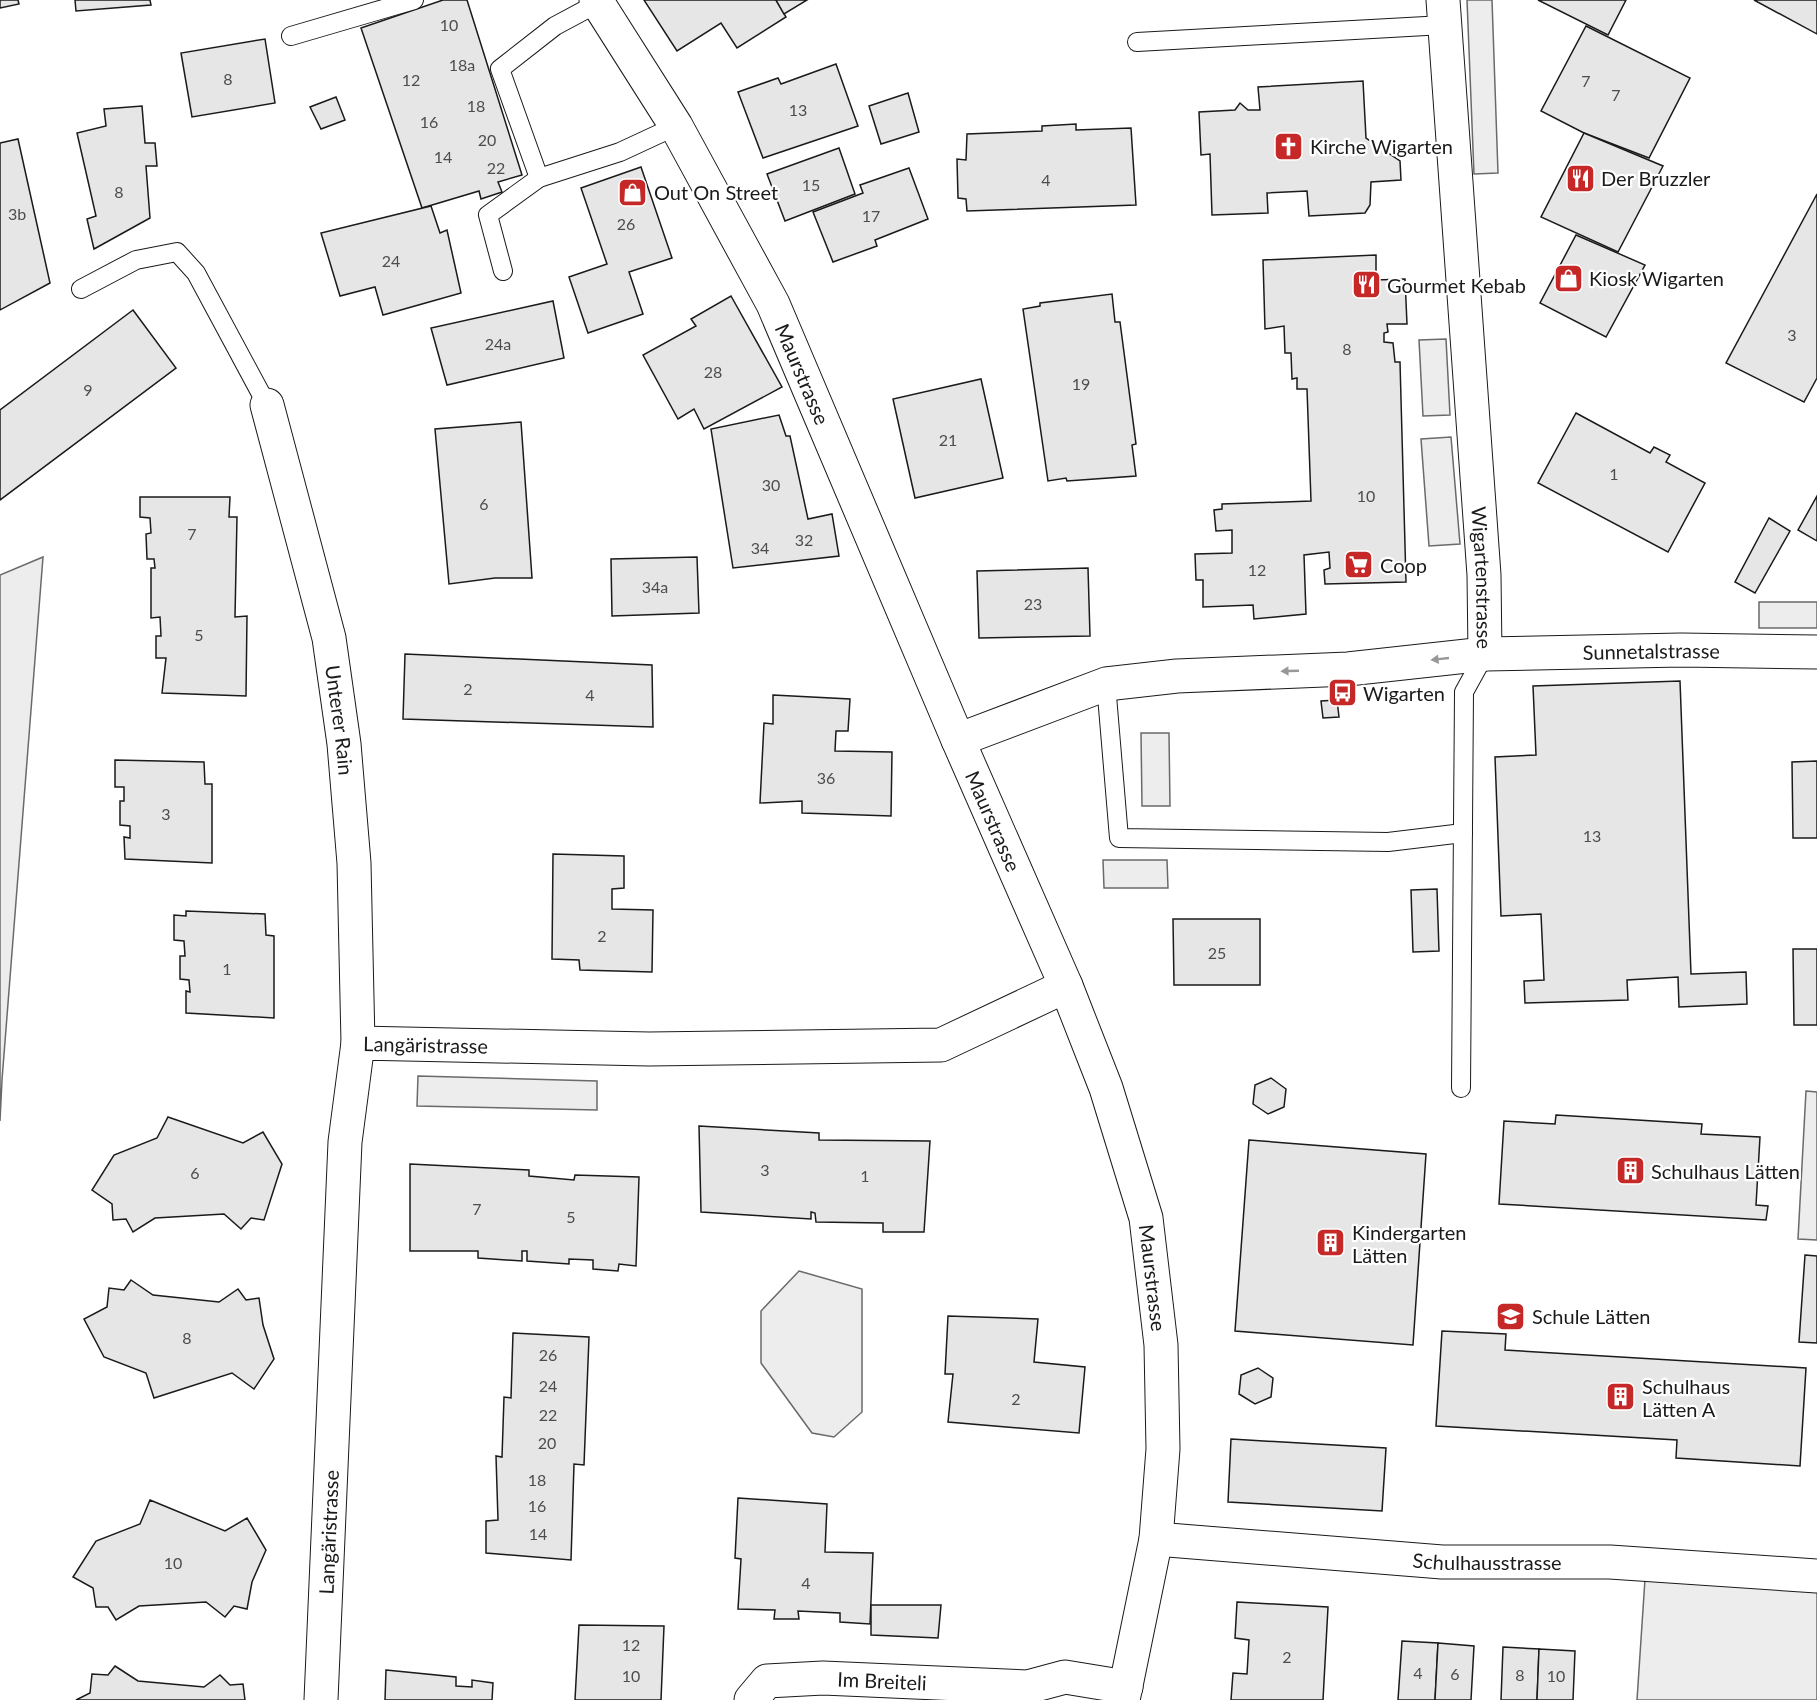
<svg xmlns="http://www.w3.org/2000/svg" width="1817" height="1700" viewBox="0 0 1817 1700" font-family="Lato,sans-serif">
	<rect width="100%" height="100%" fill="#fff"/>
	<!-- built -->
	<g fill="#ededed" stroke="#6a6a6a" stroke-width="1.5">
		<path d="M1467,0H1492L1498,173L1474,174Z"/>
		<path d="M1446,339L1450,415L1423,416L1419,340Z"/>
		<path d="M1451,437L1460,544L1429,546L1421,439Z"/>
		<path d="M43,557L2,1080L0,1121V575Z"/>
		<rect x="1759" y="602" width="58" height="26"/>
		<path d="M1141,733H1169L1170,806H1142Z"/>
		<path d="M1103,860H1167L1168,888H1104Z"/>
		<path d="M418,1076L597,1081V1110L417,1106Z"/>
		<path d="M1806,1091L1817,1092V1240L1798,1239Z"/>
		<path d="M799,1271L862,1289V1412L834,1437L812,1433L761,1363V1311Z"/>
		<path d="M1645,1579L1817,1591V1700H1637Z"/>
	</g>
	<!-- building -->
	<g fill="#e6e6e6" stroke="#1a1a1a" stroke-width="1.5">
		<path d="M0,0H18L19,4L0,8Z"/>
		<path d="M75,0H150L151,5L76,11Z"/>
		<path d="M443,0H467L522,175L498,182L502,192L481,199L479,191L422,208L361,28Z"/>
		<path d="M644,0H776L786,17L737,48L721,23L677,51Z"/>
		<path d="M776,0H807L784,14Z"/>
		<path d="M1538,0H1626L1608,35Z"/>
		<path d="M1754,0H1817V34Z"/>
		<path d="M1586,26L1690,78L1649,158L1584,133L1541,111Z"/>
		<path d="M265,39L275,103L192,117L181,53Z"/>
		<path d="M836,64L858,126L763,158L738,92L778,78L781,84Z"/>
		<path d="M1363,81L1366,138L1400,161L1401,180L1371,182L1370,205L1365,213L1309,216L1307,191L1267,193L1268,213L1212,215L1210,154L1201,155L1199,112L1235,110L1240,103L1248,110H1260L1258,87Z"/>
		<path d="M908,93L919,132L881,144L869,106Z"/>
		<path d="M336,97L345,120L321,129L310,107Z"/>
		<path d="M142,106L145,143H155L157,166H146L150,218L94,249L87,219L96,216L77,133L106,126L104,109Z"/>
		<path d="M1076,124V130L1131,128L1136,205L967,211L966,199L958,198L957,159L966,160L967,134L1042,131V126Z"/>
		<path d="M1584,133L1663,166L1618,252L1541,217Z"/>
		<path d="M18,139L50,283L0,310V143Z"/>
		<path d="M839,148L855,194L785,221L767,174Z"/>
		<path d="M641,167L672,258L629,272L643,314L588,333L569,277L607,264L581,188Z"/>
		<path d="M909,168L928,219L875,240L877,246L833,262L813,212L863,193L860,185Z"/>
		<path d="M1817,194V378L1804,402L1726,363Z"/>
		<path d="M431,206L440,233L447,230L461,293L383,315L375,287L340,296L321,233Z"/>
		<path d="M1576,235L1645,265L1606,337L1540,303Z"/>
		<path d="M1376,255V280L1405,279L1407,324H1387L1388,332L1384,333V342L1393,343L1395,362H1400L1406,582L1325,584L1324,570L1330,568L1329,552L1304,555L1306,614L1254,619L1253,605L1203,607V580H1196L1195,554L1232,553V530L1216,531L1214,510L1222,509V504L1311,501L1307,389H1297V378L1292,379L1291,353H1285L1284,326L1265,329L1263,260Z"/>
		<path d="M1112,294L1115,322H1120L1136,444L1132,445L1136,476L1067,481L1066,478L1048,481L1023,309L1040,306V303Z"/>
		<path d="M731,296L782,387L704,429L694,409L678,419L643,355L696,326L691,319Z"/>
		<path d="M553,301L564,358L447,385L431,328Z"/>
		<path d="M133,310L176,368L0,500V410Z"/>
		<path d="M981,379L1003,478L915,498L893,399Z"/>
		<path d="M1576,413L1650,453L1654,447L1670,455L1666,462L1705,483L1668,552L1538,483Z"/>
		<path d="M779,415L786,436H790L808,519L832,514L839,556L733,568L711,429Z"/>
		<path d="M521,422L532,578H495L449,584L435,429Z"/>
		<path d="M1817,496V541L1798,530Z"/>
		<path d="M140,497H230L229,517H237L235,617L247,616L246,696L162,693L166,658H156V636H161L160,617L151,618V568H155L154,559H147L146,534L151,533L150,518L140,517Z"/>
		<path d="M1769,518L1790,531L1755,593L1735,582Z"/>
		<path d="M697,557L699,613L612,616L611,559Z"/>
		<path d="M1088,568L1090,636L979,638L977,571Z"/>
		<path d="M405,654L652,665L653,727L403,719Z"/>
		<path d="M1680,681L1691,974L1746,972L1747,1004L1679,1007L1678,977L1627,980L1628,1000L1525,1003L1524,981L1544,980L1541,914L1501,916L1495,757L1536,755L1533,686Z"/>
		<path d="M773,695L850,699L848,731H836L835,751L892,752L891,816L802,813V801L760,803L764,723L773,724Z"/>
		<path d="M1337,700L1339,717L1323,718L1321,701Z"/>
		<path d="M115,760L204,762L205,784H212V863L125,859L124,837L130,838V826L120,825V801H124V787H115Z"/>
		<path d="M1817,761V838H1793L1792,762Z"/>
		<path d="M553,854L624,856V888L612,889V909L653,910L652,972L580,970L579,960L552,959Z"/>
		<path d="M1437,889L1439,951L1413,952L1411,890Z"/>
		<path d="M186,911L265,914L266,935L274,936V1018L186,1013V991L190,992L189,980L180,979V956H185L184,941L174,940V915L186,916Z"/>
		<path d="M1173,919H1260V985H1174Z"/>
		<path d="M1793,949H1817V1025H1794Z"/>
		<path d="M1271,1078L1286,1089L1284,1107L1268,1114L1253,1104L1255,1085Z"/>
		<path d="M1556,1115L1702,1124L1701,1134L1760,1137L1756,1205L1768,1206L1766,1220L1499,1204L1504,1121L1555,1124Z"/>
		<path d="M168,1117L243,1143L263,1132L282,1164L264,1220L251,1218L241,1229L224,1214L155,1218L133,1232L126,1219L113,1220L112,1204L92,1190L114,1155L157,1138Z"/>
		<path d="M699,1126L819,1133V1140L930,1141L924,1232H883V1223L816,1222L815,1213L811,1212V1219L701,1212Z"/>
		<path d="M1249,1140L1426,1154L1413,1345L1235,1331Z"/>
		<path d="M410,1164L529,1170V1176L574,1180L575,1175L639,1177L636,1266L619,1264L618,1271L593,1269V1260L569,1259V1264L527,1261V1251H522V1261L478,1258V1251H410Z"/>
		<path d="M1805,1255L1817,1256V1343L1799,1342Z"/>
		<path d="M131,1280L153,1295L219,1302L238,1289L246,1300L259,1298L263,1325L274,1359L254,1389L232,1373L154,1398L146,1373L104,1357L84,1319L107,1307L109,1288L124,1290Z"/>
		<path d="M948,1316L1038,1319L1034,1362L1085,1367L1079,1433L948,1422L953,1374H945Z"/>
		<path d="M1442,1331L1506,1334L1505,1350L1806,1368L1800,1466L1676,1458L1677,1440L1436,1426Z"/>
		<path d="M513,1333L589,1337L584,1465L574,1464L571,1560L486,1553V1521L498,1520L496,1456L502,1457L504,1397L511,1398Z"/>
		<path d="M1258,1368L1273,1378L1271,1397L1255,1404L1239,1394L1241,1375Z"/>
		<path d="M1231,1439L1386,1448L1382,1511L1228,1502Z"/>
		<path d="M738,1498L827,1504L825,1552L873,1553L870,1624L840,1622V1613L798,1611L799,1619H774L775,1610L738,1609L741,1559L735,1558Z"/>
		<path d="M150,1500L225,1531L247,1518L266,1550L252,1582L247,1609L234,1606L225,1617L206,1602L139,1606L116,1620L108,1607H96L93,1588L73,1577L96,1541L140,1524Z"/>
		<path d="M1237,1602L1328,1607L1323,1700H1231L1233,1673L1247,1674L1249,1640L1235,1638Z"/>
		<path d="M871,1605H941L938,1638L871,1635Z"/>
		<path d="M579,1625L664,1626L661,1700H575Z"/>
		<path d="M1402,1641L1438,1643L1435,1700H1398Z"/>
		<path d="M1438,1643L1474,1646L1471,1700H1435Z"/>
		<path d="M1503,1647L1539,1649L1537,1700H1501Z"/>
		<path d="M1539,1649L1575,1651L1573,1700H1537Z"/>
		<path d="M115,1666L138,1681L204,1687L220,1675L230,1685L243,1684L245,1700H76L90,1693L92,1674L108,1675Z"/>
		<path d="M386,1670L456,1677V1686L472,1687V1680L493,1683L492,1700H385Z"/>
	</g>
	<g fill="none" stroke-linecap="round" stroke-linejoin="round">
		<defs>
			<g id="service">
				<path d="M291,36L414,0"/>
				<path d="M1137,42L1444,25"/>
				<path d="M539,178L500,69L555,26L598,3"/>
				<path d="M503,271L488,215L539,178L620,152L676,126"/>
				<path d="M81,289L136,260L177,252L196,273L267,405"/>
				<path d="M1106,684L1119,838L1388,842L1463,833"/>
				<path d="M1461,1088L1464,692L1485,654"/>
			</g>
			<g id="minor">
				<path id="s1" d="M1443,0L1484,575L1485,654"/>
				<path id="s2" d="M267,405L329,638L344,744L354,863L358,1043"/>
				<path id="s3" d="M958,740L1106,684L1177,676L1348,669L1485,654L1681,650L1817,652"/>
				<path id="s4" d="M1156,1539L1442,1562H1610L1817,1576"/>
				<path id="s5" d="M321,1700L345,1142L358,1043L649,1049L941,1045L1066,986"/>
				<path id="s6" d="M751,1700L767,1681L823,1678L1028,1687L1065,1677L1126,1687"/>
			</g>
			<g id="tertiary">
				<path id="s7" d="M596,0L676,126L773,304L958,740L1066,986L1106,1088L1146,1218L1161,1345L1163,1449L1156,1539L1123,1700"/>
			</g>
		</defs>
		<!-- service casing -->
		<use href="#service" stroke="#1a1a1a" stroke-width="20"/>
		<!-- minor casing -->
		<use href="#minor" stroke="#1a1a1a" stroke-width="35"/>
		<!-- tertiary casing -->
		<use href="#tertiary" stroke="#1a1a1a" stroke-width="35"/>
		<!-- service -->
		<use href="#service" stroke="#fff" stroke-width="18"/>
		<!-- minor -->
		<use href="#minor" stroke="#fff" stroke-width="33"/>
		<!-- tertiary -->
		<use href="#tertiary" stroke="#fff" stroke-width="33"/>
	</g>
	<!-- one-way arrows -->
	<defs><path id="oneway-solid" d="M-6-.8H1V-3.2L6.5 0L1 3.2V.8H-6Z" transform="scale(1.5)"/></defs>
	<g fill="#989898">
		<use href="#oneway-solid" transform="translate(1440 659) rotate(174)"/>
		<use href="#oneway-solid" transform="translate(1290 671) rotate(178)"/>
	</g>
	<!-- icons -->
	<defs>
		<symbol id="church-square" viewBox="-11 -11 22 22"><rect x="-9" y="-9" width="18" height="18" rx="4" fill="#c62828" stroke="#fff"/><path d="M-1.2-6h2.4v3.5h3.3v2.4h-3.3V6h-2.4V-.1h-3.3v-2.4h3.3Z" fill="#fff"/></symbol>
		<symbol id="restaurant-square" viewBox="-11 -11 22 22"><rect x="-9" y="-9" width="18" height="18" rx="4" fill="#c62828" stroke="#fff"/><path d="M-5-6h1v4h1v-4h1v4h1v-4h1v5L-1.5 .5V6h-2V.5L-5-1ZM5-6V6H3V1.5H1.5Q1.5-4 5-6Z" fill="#fff"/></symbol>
		<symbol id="shop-square" viewBox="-11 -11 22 22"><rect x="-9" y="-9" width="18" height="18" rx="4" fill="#c62828" stroke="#fff"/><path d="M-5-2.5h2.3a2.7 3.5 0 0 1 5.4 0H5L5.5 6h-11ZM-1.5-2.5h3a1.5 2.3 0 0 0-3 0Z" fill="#fff"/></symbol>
		<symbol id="supermarket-square" viewBox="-11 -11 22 22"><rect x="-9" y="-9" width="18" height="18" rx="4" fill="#c62828" stroke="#fff"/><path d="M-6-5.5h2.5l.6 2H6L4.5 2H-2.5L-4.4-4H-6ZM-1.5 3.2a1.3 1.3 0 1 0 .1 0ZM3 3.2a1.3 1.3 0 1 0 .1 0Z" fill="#fff"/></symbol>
		<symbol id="bus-square" viewBox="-11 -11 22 22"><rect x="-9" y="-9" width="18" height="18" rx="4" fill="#c62828" stroke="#fff"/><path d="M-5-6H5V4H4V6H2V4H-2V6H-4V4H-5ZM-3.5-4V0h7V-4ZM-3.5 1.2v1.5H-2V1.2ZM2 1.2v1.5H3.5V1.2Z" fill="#fff"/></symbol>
		<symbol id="building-square" viewBox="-11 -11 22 22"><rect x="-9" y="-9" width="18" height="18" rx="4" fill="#c62828" stroke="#fff"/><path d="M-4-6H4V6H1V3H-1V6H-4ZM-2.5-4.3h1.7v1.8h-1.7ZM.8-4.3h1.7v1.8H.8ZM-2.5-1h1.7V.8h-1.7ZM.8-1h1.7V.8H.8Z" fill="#fff"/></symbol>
		<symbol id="school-square" viewBox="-11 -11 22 22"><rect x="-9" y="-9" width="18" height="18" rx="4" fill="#c62828" stroke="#fff"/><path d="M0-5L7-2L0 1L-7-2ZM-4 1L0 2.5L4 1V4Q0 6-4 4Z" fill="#fff"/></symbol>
	</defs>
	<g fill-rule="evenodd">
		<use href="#church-square" x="1272" y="130" width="33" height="33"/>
		<use href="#restaurant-square" x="1564" y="162" width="33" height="33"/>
		<use href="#shop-square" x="616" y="176" width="33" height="33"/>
		<use href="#shop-square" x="1552" y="262" width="33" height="33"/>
		<use href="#restaurant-square" x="1350" y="268" width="33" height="33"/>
		<use href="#supermarket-square" x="1342" y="548" width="33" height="33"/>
		<use href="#bus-square" x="1326" y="676" width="33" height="33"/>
		<use href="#building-square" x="1614" y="1154" width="33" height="33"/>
		<use href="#building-square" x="1314" y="1226" width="33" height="33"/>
		<use href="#school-square" x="1494" y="1300" width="33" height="33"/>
		<use href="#building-square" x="1604" y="1380" width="33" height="33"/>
	</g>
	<g text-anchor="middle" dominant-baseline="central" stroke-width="4.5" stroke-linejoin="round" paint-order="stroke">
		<!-- number labels -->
		<g font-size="16" fill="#4d4d4d">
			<text x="449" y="24">10</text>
			<text x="462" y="64">18a</text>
			<text x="228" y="78">8</text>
			<text x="411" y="79">12</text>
			<text x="1586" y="80">7</text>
			<text x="1616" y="94">7</text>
			<text x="476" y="105">18</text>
			<text x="798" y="109">13</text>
			<text x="429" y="121">16</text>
			<text x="487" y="139">20</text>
			<text x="443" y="156">14</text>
			<text x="496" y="167">22</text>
			<text x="1046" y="179">4</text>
			<text x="811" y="184">15</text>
			<text x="119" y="191">8</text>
			<text x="17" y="213">3b</text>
			<text x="871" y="215">17</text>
			<text x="626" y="223">26</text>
			<text x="391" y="260">24</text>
			<text x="1792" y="334">3</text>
			<text x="498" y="343">24a</text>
			<text x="1347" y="348">8</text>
			<text x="713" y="371">28</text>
			<text x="1081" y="383">19</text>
			<text x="88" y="389">9</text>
			<text x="948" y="439">21</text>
			<text x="1614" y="473">1</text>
			<text x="771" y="484">30</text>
			<text x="1366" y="495">10</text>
			<text x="484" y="503">6</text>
			<text x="192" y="533">7</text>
			<text x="804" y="539">32</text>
			<text x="760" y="547">34</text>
			<text x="1257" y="569">12</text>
			<text x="655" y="586">34a</text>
			<text x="1033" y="603">23</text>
			<text x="199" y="634">5</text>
			<text x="468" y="688">2</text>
			<text x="590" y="694">4</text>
			<text x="826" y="777">36</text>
			<text x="166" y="813">3</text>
			<text x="1592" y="835">13</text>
			<text x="602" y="935">2</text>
			<text x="1217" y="952">25</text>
			<text x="227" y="968">1</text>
			<text x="765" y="1169">3</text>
			<text x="195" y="1172">6</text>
			<text x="865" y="1175">1</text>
			<text x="477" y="1208">7</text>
			<text x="571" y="1216">5</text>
			<text x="187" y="1337">8</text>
			<text x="548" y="1354">26</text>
			<text x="548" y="1385">24</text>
			<text x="1016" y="1398">2</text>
			<text x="548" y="1414">22</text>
			<text x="547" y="1442">20</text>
			<text x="537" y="1479">18</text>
			<text x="537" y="1505">16</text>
			<text x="538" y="1533">14</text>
			<text x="173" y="1562">10</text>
			<text x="806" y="1582">4</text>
			<text x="631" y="1644">12</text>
			<text x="1287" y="1656">2</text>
			<text x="1418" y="1672">4</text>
			<text x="1455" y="1673">6</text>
			<text x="1520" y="1674">8</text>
			<text x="631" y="1675">10</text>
			<text x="1556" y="1675">10</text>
		</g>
		<!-- poi labels -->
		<g font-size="20" fill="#1a1a1a" stroke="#fff" text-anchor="start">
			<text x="1310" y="146">Kirche Wigarten</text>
			<text x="1601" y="178">Der Bruzzler</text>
			<text x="654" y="192">Out On Street</text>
			<text x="1589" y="278">Kiosk Wigarten</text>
			<text x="1387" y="285">Gourmet Kebab</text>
			<text x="1380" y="565">Coop</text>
			<text x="1363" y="693">Wigarten</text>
			<text x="1651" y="1171">Schulhaus Lätten</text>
			<text x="1352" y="1232">Kindergarten<tspan x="1352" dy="23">Lätten</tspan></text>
			<text x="1532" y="1316">Schule Lätten</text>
			<text x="1642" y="1386">Schulhaus<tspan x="1642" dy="23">Lätten A</tspan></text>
		</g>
		<!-- street labels -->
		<g font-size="20" fill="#1a1a1a" stroke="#fff">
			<text stroke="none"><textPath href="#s7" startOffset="428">Maurstrasse</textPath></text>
			<text stroke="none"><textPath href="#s1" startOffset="579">Wigartenstrasse</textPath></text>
			<text stroke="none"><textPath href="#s3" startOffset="705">Sunnetalstrasse</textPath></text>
			<text stroke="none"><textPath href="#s2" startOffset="324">Unterer Rain</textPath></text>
			<text stroke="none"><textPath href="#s7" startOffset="914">Maurstrasse</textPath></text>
			<text stroke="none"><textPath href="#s5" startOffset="726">Langäristrasse</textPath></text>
			<text stroke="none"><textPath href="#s7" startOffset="1400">Maurstrasse</textPath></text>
			<text stroke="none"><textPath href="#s5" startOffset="168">Langäristrasse</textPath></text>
			<text stroke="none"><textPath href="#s4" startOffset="332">Schulhausstrasse</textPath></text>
			<text stroke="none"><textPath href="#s6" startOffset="140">Im Breiteli</textPath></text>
		</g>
	</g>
</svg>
